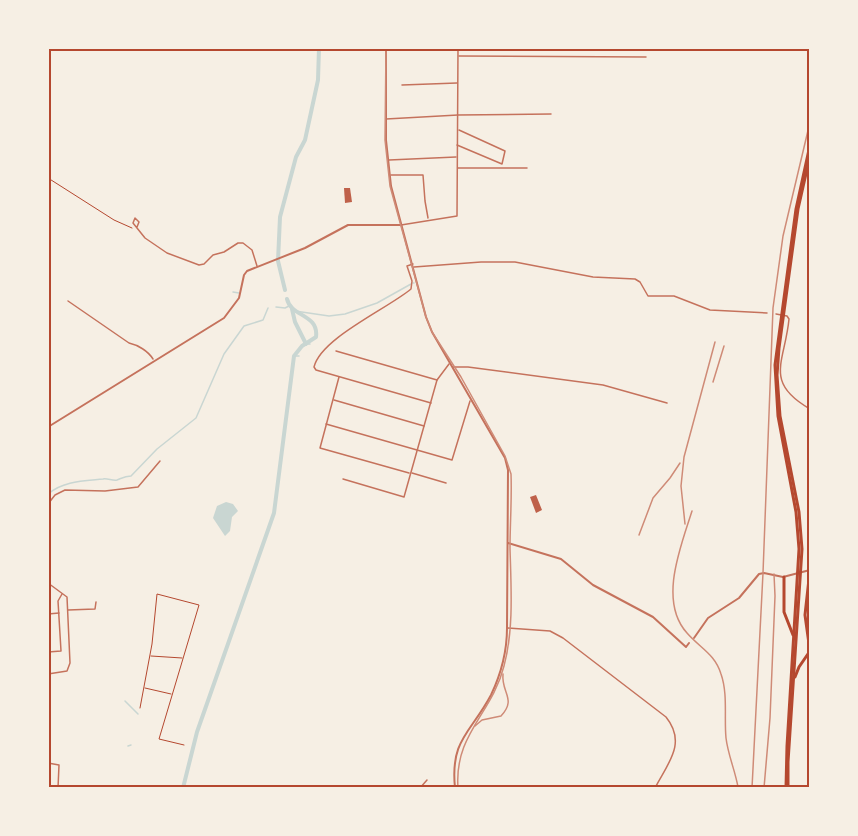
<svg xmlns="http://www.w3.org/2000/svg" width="858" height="836" viewBox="0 0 858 836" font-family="'Titillium Web',sans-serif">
	<rect width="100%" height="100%" fill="#f6efe4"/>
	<!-- water -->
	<path fill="#c9d6d2" d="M226,502L233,504L238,511L232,517L230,531L225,536L213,518L217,506Z"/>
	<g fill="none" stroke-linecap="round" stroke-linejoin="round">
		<!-- stream -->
		<g stroke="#c9d6d2" stroke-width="1.5">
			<path d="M413,283H414"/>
			<path d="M233,292L239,293"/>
			<path d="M276,307L285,308L289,306"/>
			<path d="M295,311L329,316L345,314L377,303L411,284"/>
			<path d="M306,344H310"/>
			<path d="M294,356H299"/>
			<path d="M48,494C63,481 83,481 103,479C107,478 113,481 117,480C122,478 125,476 131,476L157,449L196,418L224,354L244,326L263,320L268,308"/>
			<path d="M125,701L138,714"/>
			<path d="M128,746L131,745"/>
		</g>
		<!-- river -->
		<g stroke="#c9d6d2" stroke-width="4">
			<path d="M285,290L278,261L280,217L296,157L305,140L318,80L319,48"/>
			<path d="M292,309L295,322L306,344"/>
			<path d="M183,788L197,732L274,513L294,356L302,346L316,337C319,314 291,317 287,299"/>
		</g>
	</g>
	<!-- building -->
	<g fill="#bf614a">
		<path d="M344,188H350L352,202L345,203Z"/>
		<path d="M536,495L542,510L536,513L530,497Z"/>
	</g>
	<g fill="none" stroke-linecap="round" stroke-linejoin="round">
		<!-- path -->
		<g stroke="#b5482f" stroke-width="1">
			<path d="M48,178L114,220L132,228"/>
			<path d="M151,656L182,658"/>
			<path d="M145,688L171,694"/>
			<path d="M140,708L152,644L157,594L199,605L159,739L184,745"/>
		</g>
		<!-- minor -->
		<g stroke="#c5725c" stroke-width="1.5">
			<path d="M459,56L646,57"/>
			<path d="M402,85L457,83"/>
			<path d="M386,119L458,115L551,114"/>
			<path d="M457,145L502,164L505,151L459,130"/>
			<path d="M389,160L456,157"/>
			<path d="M458,168H527"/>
			<path d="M391,175H423L425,201L428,218"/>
			<path d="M401,225L457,216L458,48"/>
			<path d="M137,227L139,222L135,218L133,223L145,238L167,253L199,265L204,264L213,255L224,252L238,243H243L252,250L257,266"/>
			<path d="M413,264L407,266L412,281L411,289C387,309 321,338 314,367L316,370L431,403"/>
			<path d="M414,267L481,262H515L593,277L635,279L640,282L648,296H674L710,310L767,313"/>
			<path d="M68,301L129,343C138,345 148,351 153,359"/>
			<path d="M776,314L787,316L789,319C785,362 763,382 810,409"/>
			<path d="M336,351L437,380"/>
			<path d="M453,367H468L603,385L667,403"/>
			<path d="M339,377L320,448L409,473"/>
			<path d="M334,400L424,426"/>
			<path d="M326,424L452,460L470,401"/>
			<path d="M412,473L446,483"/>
			<path d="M343,479L404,497L437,380L449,364"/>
			<path d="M48,504L55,495L65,490L105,491L138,487L160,461"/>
			<path d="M48,583L67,597L70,663L67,671L48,674"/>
			<path d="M68,610L95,609L96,602"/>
			<path d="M48,614L59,613"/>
			<path d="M508,628L550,631L563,638L666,717C687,743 668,763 655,788"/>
			<path d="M48,652L61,651L58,601L62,594"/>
			<path d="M48,763L59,765L58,788"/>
			<path d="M420,788L427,780"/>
		</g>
		<!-- tertiary -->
		<g stroke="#c5725c" stroke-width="2">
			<path d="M386,48V140L391,186L426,317L432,332L505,458L508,470L507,628C507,651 501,674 491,695C471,733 450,739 455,788"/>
			<path d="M48,427L224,318L239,298L244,275L247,271L305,248L348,225H401"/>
			<path d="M508,543L561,559L593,585L653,617L686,647L689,643"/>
			<path d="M694,638L708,618L739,598L759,574L764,573L783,577L810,570"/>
		</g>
		<!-- primary -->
		<g stroke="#b5482f" stroke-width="3">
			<path d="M784,577V612L793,635"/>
			<path d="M795,677L799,667L810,651L805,615L810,570"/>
			<path d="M786,788L787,746L799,549L796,512L778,416L775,365L796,209L810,145"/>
			<path d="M788,788V762L802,549L799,512L780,416L777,375L779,348L798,209L810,156"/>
		</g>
		<!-- tram -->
		<g stroke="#cf8b77" stroke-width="1.5">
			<path d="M386,48L385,140L390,186L426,317L432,332L461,377L505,456L511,474C512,499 510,523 510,548C511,586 514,629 504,666C492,714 454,734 458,788"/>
			<path d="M475,726L482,720L501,716C517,699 501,693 503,674"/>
		</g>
		<!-- rail -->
		<g stroke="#cf8b77" stroke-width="1.5">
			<path d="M713,382L724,346"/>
			<path d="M692,511C681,546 658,601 687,633C700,648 715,654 721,674C728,694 724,717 726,738C728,755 735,770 738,787"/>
			<path d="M685,524L681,486L684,457L715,342"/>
			<path d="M639,535L653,498L670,478L680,463"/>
			<path d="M752,788L763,573L773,308L783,236L810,122"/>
			<path d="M764,788L770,718L775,596L774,574"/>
		</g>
	</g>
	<!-- border -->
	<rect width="858" height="836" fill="none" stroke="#f6efe4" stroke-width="99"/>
	<rect x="50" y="50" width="758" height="736" fill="none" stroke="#b5482f" stroke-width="2"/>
</svg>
